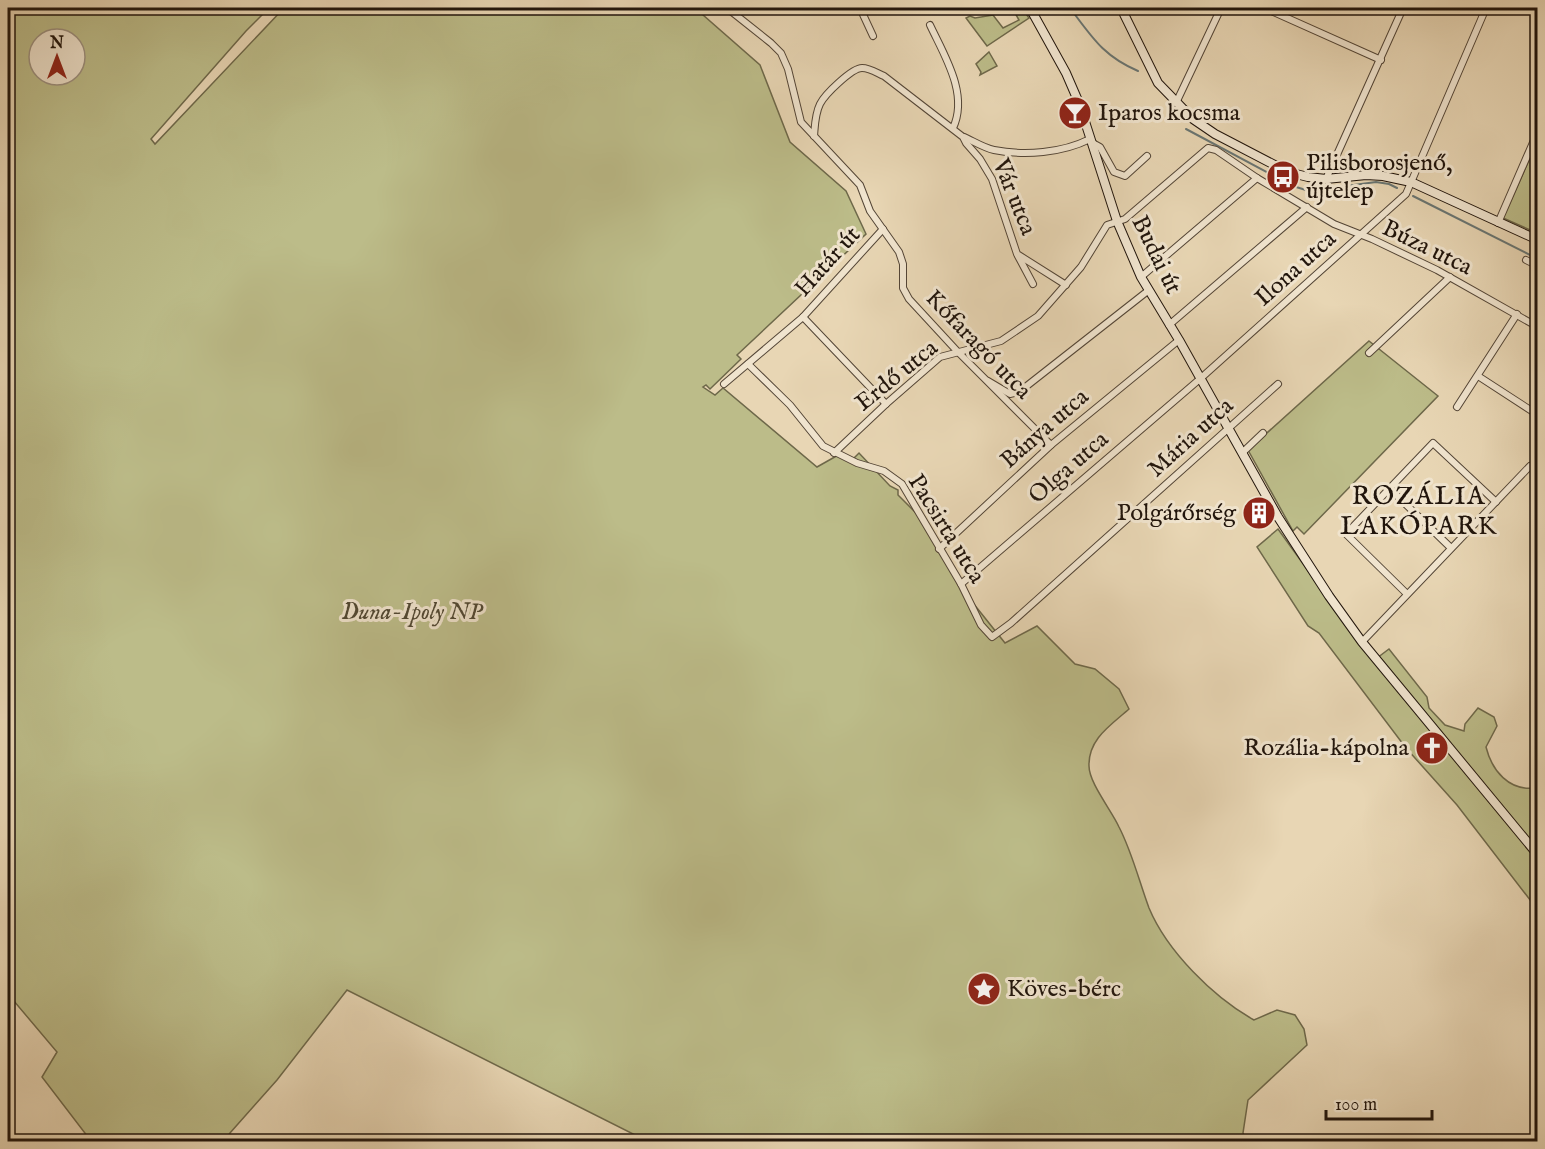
<svg xmlns="http://www.w3.org/2000/svg" width="1545" height="1149" viewBox="0 0 1545 1149" font-family="'IM FELL English',serif">
	<rect width="100%" height="100%" fill="#e8d6b4"/>
	<filter id="stains"><feTurbulence type="fractalNoise" baseFrequency=".00333" numOctaves="4"/><feColorMatrix values="0 0 0 0 .2 0 0 0 0 .09 0 0 0 0 .02 0 0 0 .5 -.17"/></filter>
	<radialGradient id="worn" r=".72"><stop offset=".6" stop-color="#630" stop-opacity="0"/><stop offset="1" stop-color="#630" stop-opacity=".3"/></radialGradient>
	<!-- green -->
	<g fill="#bcbc89" stroke="#6e684a" stroke-width="1.5" fill-rule="evenodd">
		<path d="M8,8H269L246,31L151,139L155,144L284,8H695L760,65L790,142L846,191L866,234L737,355L741,359L710,389L706,385L703,387L715,395L723,388L817,467L840,454L850,462L859,453L890,486L898,490V495L917,514L965,593L1005,643L1037,626L1075,664L1095,669L1119,689L1129,709C1111,725 1088,739 1089,766C1089,783 1112,811 1119,827C1132,852 1139,881 1149,908C1167,951 1213,997 1254,1020L1277,1010L1295,1015L1304,1029L1307,1045L1248,1100L1243,1133L1247,1141H647L347,990L277,1080L230,1133L225,1141H91L42,1077L57,1052L8,994ZM39,39H75V75H39Z"/>
		<path d="M1012,8H1022L1029,18L987,46L966,18L970,16L975,18L993,15L1003,28L1019,20Z"/>
		<path d="M989,52L997,66L980,75L981,72L976,64Z"/>
		<path d="M1537,142V233L1503,218Z"/>
		<path d="M1369,341L1438,396L1304,534L1297,527L1293,531L1248,450Z"/>
		<path d="M1278,529L1373,661L1389,649L1427,697L1429,708L1445,725L1464,731L1465,724L1478,708L1494,717L1497,726L1486,747C1492,771 1509,791 1535,788L1537,800L1531,808L1537,815V909L1457,805L1406,748L1319,633L1308,626L1257,547Z"/>
	</g>
	<g fill="none" stroke-linecap="round" stroke-linejoin="round">
		<!-- stream -->
		<g stroke="#6a7673" stroke-width="2">
			<path d="M1070,8C1092,37 1103,56 1138,71"/>
			<path d="M1186,129L1293,186L1309,191L1376,182L1389,184L1397,188"/>
			<path d="M1413,196L1538,259"/>
		</g>
		<defs>
			<g id="street">
				<path d="M727,8L771,43L781,53L788,69L801,122L860,185L870,211L899,252L903,264V288L909,299L957,351L1051,445"/>
				<path d="M860,8L873,36"/>
				<path d="M1267,9L1381,60"/>
				<path d="M930,25C944,55 969,94 953,128"/>
				<path d="M1176,103L1221,8"/>
				<path d="M814,136C815,125 815,114 820,104C825,94 852,68 862,68C870,68 877,73 884,76L963,137L966,143L980,159L992,179L1017,254L1066,285"/>
				<path d="M964,137C973,141 984,148 994,150C1025,156 1062,153 1090,139"/>
				<path d="M1091,142L1100,147L1114,172L1125,176L1147,156"/>
				<path d="M1326,179L1403,8"/>
				<path d="M1498,223L1538,131"/>
				<path d="M1018,256L1033,284"/>
				<path d="M1526,260L1538,266"/>
				<path d="M1141,277L1257,178"/>
				<path d="M803,317L886,404"/>
				<path d="M1169,325L1307,207"/>
				<path d="M1369,353L1450,277"/>
				<path d="M748,364L790,405L823,446L857,463L884,471L902,484L961,584L981,625L992,637L1011,623L1278,384"/>
				<path d="M1478,376L1538,415"/>
				<path d="M988,381L1010,394L1019,392L1149,290"/>
				<path d="M724,384L803,317L883,229"/>
				<path d="M1457,407L1517,314"/>
				<path d="M834,453L886,404L940,357L1001,341L1038,316L1081,267L1107,225L1125,219L1208,148L1216,150L1257,178L1334,224L1372,239L1437,270L1538,327"/>
				<path d="M1242,453L1263,433"/>
				<path d="M1390,489L1451,548"/>
				<path d="M939,549L1051,445L1179,340"/>
				<path d="M961,584L1201,378L1406,194L1486,8"/>
				<path d="M1407,594L1346,534L1433,443L1496,502"/>
				<path d="M1362,642L1530,466"/>
			</g>
			<g id="secondary">
				<path d="M1030,8L1066,73L1079,103L1117,221L1141,277L1179,340L1278,517L1329,596L1362,642L1538,855"/>
				<path d="M1121,8L1158,83L1193,119L1215,134L1288,172L1308,177L1326,179L1366,175L1383,176L1411,182L1538,240"/>
			</g>
		</defs>
		<!-- street casing -->
		<use href="#street" stroke="#534536" stroke-width="8"/>
		<!-- secondary casing -->
		<use href="#secondary" stroke="#21150c" stroke-width="10"/>
		<!-- street -->
		<use href="#street" stroke="#f0e4ce" stroke-width="6"/>
		<!-- secondary -->
		<use href="#secondary" stroke="#f0e4ce" stroke-width="8"/>
	</g>
	<!-- icons -->
	<defs>
		<symbol id="bar-disc" viewBox="-11 -11 22 22"><circle r="9.5" fill="#8f2418" stroke="#f0e4ce"/><path d="M-6-5H6L.8 .8V4.5H3.5V6h-7V4.5H-.8V.8Z" fill="#fff"/></symbol>
		<symbol id="bus-disc" viewBox="-11 -11 22 22"><circle r="9.5" fill="#8f2418" stroke="#f0e4ce"/><path d="M-5-6H5V4H4V6H2V4H-2V6H-4V4H-5ZM-3.5-4V0h7V-4ZM-3.5 1.2v1.5H-2V1.2ZM2 1.2v1.5H3.5V1.2Z" fill="#fff"/></symbol>
		<symbol id="building-disc" viewBox="-11 -11 22 22"><circle r="9.5" fill="#8f2418" stroke="#f0e4ce"/><path d="M-4-6H4V6H1V3H-1V6H-4ZM-2.5-4.3h1.7v1.8h-1.7ZM.8-4.3h1.7v1.8H.8ZM-2.5-1h1.7V.8h-1.7ZM.8-1h1.7V.8H.8Z" fill="#fff"/></symbol>
		<symbol id="church-disc" viewBox="-11 -11 22 22"><circle r="9.5" fill="#8f2418" stroke="#f0e4ce"/><path d="M-1.2-6h2.4v3.5h3.3v2.4h-3.3V6h-2.4V-.1h-3.3v-2.4h3.3Z" fill="#fff"/></symbol>
		<symbol id="sight-disc" viewBox="-11 -11 22 22"><circle r="9.5" fill="#8f2418" stroke="#f0e4ce"/><path d="M0-6L1.8-2.2L6-1.7L2.9 1.2L3.7 5.4L0 3.3L-3.7 5.4L-2.9 1.2L-6-1.7L-1.8-2.2Z" fill="#fff"/></symbol>
	</defs>
	<g fill-rule="evenodd">
		<use href="#bar-disc" x="1056" y="94" width="38" height="38"/>
		<use href="#bus-disc" x="1264" y="158" width="38" height="38"/>
		<use href="#building-disc" x="1240" y="494" width="38" height="38"/>
		<use href="#church-disc" x="1413" y="729" width="38" height="38"/>
		<use href="#sight-disc" x="965" y="970" width="38" height="38"/>
	</g>
	<g text-anchor="middle" dominant-baseline="central" stroke-width="6" stroke-linejoin="round" paint-order="stroke">
		<!-- poi labels -->
		<g font-size="24" fill="#21150c" stroke="#f0e4ce" text-anchor="start">
			<text x="1098" y="113">Iparos kocsma</text>
			<text x="1306" y="163">Pilisborosjenő,<tspan x="1306" dy="28">újtelep</tspan></text>
			<text x="1236" y="513" text-anchor="end">Polgárőrség</text>
			<text x="1409" y="748" text-anchor="end">Rozália-kápolna</text>
			<text x="1007" y="989">Köves-bérc</text>
		</g>
		<!-- street labels -->
		<g font-size="24" fill="#21150c" stroke="#f0e4ce">
			<text transform="translate(1014 197) rotate(68)">Vár utca</text>
			<text transform="translate(1427 248) rotate(26)">Búza utca</text>
			<text transform="translate(1156 255) rotate(64)">Budai út</text>
			<text transform="translate(828 262) rotate(-48)">Határ út</text>
			<text transform="translate(1296 269) rotate(-42)">Ilona utca</text>
			<text transform="translate(978 345) rotate(46)">Kőfaragó utca</text>
			<text transform="translate(897 376) rotate(-39)">Erdő utca</text>
			<text transform="translate(1045 429) rotate(-41)">Bánya utca</text>
			<text transform="translate(1191 438) rotate(-42)">Mária utca</text>
			<text transform="translate(1069 468) rotate(-41)">Olga utca</text>
			<text transform="translate(946 529) rotate(58)">Pacsirta utca</text>
		</g>
		<!-- park labels -->
		<g font-size="24" font-style="italic" fill="#504732" stroke="#f0e4ce">
			<text x="412" y="612">Duna-Ipoly NP</text>
		</g>
		<!-- neighbourhood labels -->
		<g font-size="26" letter-spacing="1.5" fill="#21150c" stroke="#f0e4ce">
			<text x="1419" y="496">ROZÁLIA<tspan x="1419" dy="30">LAKÓPARK</tspan></text>
		</g>
	</g>
	<!-- margin -->
	<rect width="1545" height="1149" fill="none" stroke="#e8d6b4" stroke-width="30"/>
	<rect x="9" y="9" width="1527" height="1131" fill="none" stroke="#21150c" stroke-width="3"/>
	<rect x="15" y="15" width="1515" height="1119" fill="none" stroke="#21150c" stroke-width="1.5"/>
	<!-- north arrow -->
	<g transform="translate(57 57)"><circle r="28" fill="#f0e4ce" stroke="#9d9180" stroke-width="1.5"/>
	<path d="M0-4.5L10 22L0 15L-10 22Z" fill="#8f2418"/>
	<text y="-9" font-size="16" font-weight="bold" text-anchor="middle" fill="#21150c">N</text>
	</g>
	<!-- scale -->
	<path d="M1326 1110v9h106v-9" fill="none" stroke="#21150c" stroke-width="3"/>
	<text x="1335" y="1110" font-size="18" fill="#21150c" stroke="#f0e4ce" stroke-width="4.5" paint-order="stroke">100 m</text>
	<rect width="100%" height="100%" filter="url(#stains)"/>
	<rect width="100%" height="100%" fill="url(#worn)"/>
</svg>
